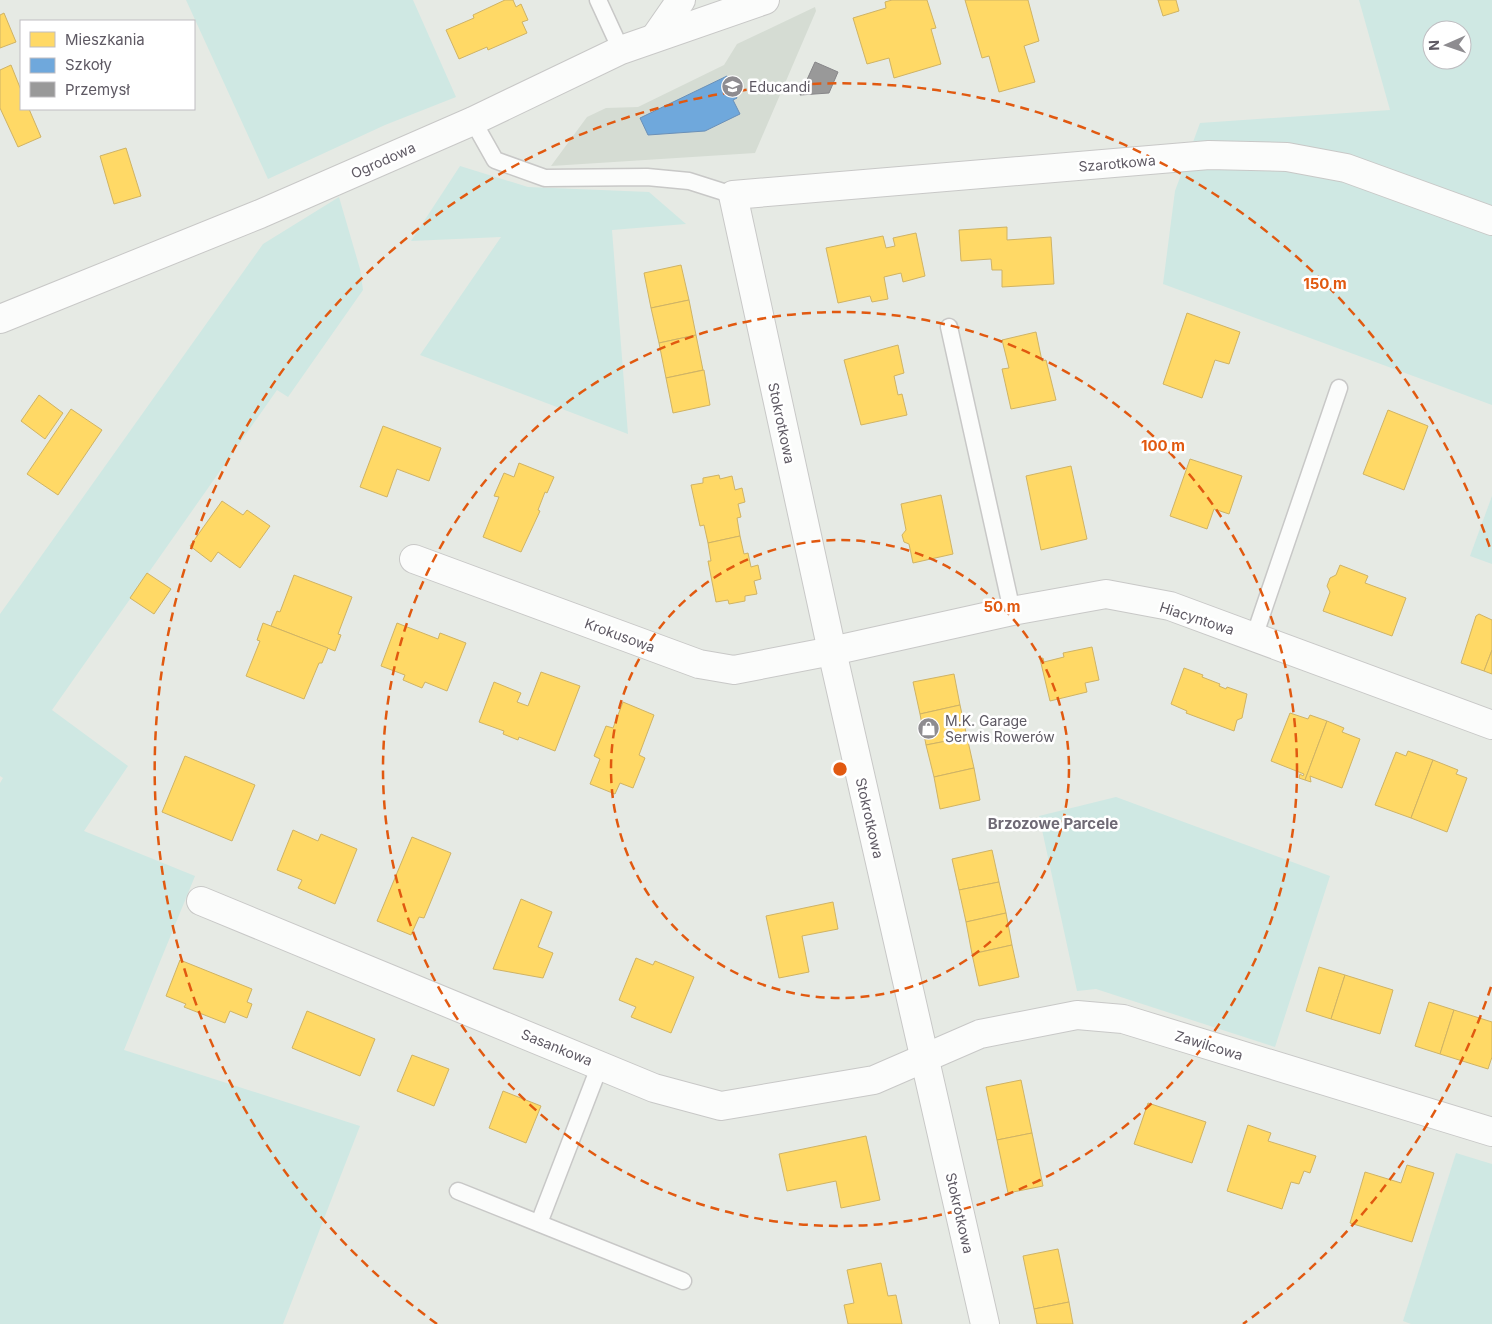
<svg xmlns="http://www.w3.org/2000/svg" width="1492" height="1324" viewBox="0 0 1492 1324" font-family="Inter,sans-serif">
	<rect width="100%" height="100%" fill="#e6eae4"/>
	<!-- education -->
	<path fill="#d5dcd3" d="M815,7L816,11L755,153L551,166L587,117L606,108L638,107L724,65L737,44Z"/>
	<!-- green -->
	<g fill="#cfe8e3" fill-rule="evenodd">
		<path d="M186,0H413L456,97L385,125L268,179Z"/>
		<path d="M1359,0H1492V405L1163,284L1175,191L1200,123L1390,110ZM1432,30H1462V60H1432Z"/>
		<path d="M460,166L528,187L649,192L686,224L612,230L628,434L420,355L501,237L411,241Z"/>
		<path d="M339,197L360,269L363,290L288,397L277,390L52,710L128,766L84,831L195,876L124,1050L360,1126L283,1324H0V783L3,778L0,776V614L263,244Z"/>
		<path d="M1492,496V564L1470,556Z"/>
		<path d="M1116,797L1330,876L1275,1047L1096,989L1077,991L1039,816Z"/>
		<path d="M1456,1153L1492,1164V1324H1411L1403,1321Z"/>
	</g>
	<!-- homes -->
	<g fill="#ffd966" stroke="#cfb365">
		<path d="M505,0H513L516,7L521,4L528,20L522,22L527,33L488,50L487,47L459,59L446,30L474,18L473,15Z"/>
		<path d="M892,0H927L936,28L931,29L941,64L894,78L889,58L867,64L853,18L886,8L885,2Z"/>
		<path d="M965,0H1028L1039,41L1024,46L1035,82L999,92L989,56L982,58Z"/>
		<path d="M1158,0H1176L1179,11L1163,16Z"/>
		<path d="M4,13L16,42L0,48V15Z"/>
		<path d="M11,65L21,90V109H29L41,137L18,147L0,108V70Z"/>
		<path d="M126,148L141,196L114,204L100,156Z"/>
		<path d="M1007,227V240L1051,237L1054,284L1002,287V270H992L991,259L961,261L959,230Z"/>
		<path d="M916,233L925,276L903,282L901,273L884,277L888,299L872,302L870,296L838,303L826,248L883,236L886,248L895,246L893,238Z"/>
		<path d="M681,265L689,300L651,308L644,273Z"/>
		<path d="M689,300L696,335L659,343L651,308Z"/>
		<path d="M1187,313L1240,332L1229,364L1215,360L1202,398L1163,384Z"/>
		<path d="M1036,332L1042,361L1046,360L1056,400L1011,409L1002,369L1009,368L1002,340Z"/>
		<path d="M696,335L703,370L666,378L659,343Z"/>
		<path d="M898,345L904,373L894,376L898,395L902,394L907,415L861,425L844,360Z"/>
		<path d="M704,370L710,405L673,413L666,378Z"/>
		<path d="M39,395L63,413L45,439L21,421Z"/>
		<path d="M71,409L102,430L58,495L27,474Z"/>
		<path d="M1388,410L1428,426L1404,490L1363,474Z"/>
		<path d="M383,426L441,448L429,481L397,469L387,497L360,487Z"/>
		<path d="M1190,459L1242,476L1229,514L1214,509L1207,529L1170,516Z"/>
		<path d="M519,463L554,477L547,493L545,492L538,510L540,511L521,552L483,537L499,497L494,496L504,473L514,477Z"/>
		<path d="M1071,466L1087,539L1041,550L1026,476Z"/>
		<path d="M719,475L720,479L732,476L735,490L742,488L745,502L738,504L741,517L737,518L740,536L708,543L704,525L700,526L691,485L703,483V478Z"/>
		<path d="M941,495L953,554L913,563L909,544L904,542L902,535L906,530L901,504Z"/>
		<path d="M222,501L243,515L247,510L270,526L240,568L218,552L211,562L190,546Z"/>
		<path d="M740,536L744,554L748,553L751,567L758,565L761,579L754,581L757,594L745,596V601L729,604L728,600L716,602L708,561H711L708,543Z"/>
		<path d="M1340,565L1368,576L1365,583L1406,598L1392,636L1323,611L1330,592L1327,586L1330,578L1336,575Z"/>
		<path d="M147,573L171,589L154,614L130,598Z"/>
		<path d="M294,575L352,597L338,634L341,635L335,651L271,626L277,611L280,612Z"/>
		<path d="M1479,614L1492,620V650L1484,671L1461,663L1476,616Z"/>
		<path d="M263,623L328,648L322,663H319L304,699L246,676L260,641L257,640Z"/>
		<path d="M397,623L438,639L440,633L466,643L447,691L425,682L422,688L403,680L405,675L381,666Z"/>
		<path d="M1092,647L1099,680L1085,683L1087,692L1050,701L1040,659L1043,658L1044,662L1064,657L1063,653Z"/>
		<path d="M1492,650V674L1484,671Z"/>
		<path d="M1184,668L1203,675L1202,677L1220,684L1219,686L1226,689L1227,687L1247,694L1242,718L1237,720L1234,731L1186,713L1187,711L1171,704Z"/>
		<path d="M541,672L580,686L555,751L519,737L518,740L503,734L504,731L479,722L494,682L521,693L517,702L528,706Z"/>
		<path d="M954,674L960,705L920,714L913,682Z"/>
		<path d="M623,702L654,715L639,755L645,758L633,788L620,783L615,794L590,784L600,759L594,756L606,726L613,728Z"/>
		<path d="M960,705L967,737L926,745L920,714Z"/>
		<path d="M1290,713L1308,719L1310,715L1327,721L1305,780L1299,778L1300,774L1303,776L1304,774L1271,761Z"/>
		<path d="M1327,721L1344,728L1342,732L1360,739L1342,788L1310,776L1311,782L1305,780Z"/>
		<path d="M967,737L974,768L934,777L926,745Z"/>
		<path d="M1408,751L1433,760L1411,818L1375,805L1396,752L1406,756Z"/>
		<path d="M185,756L255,785L232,841L162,812Z"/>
		<path d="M1433,760L1458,770L1456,774L1467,778L1447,832L1411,818Z"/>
		<path d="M974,768L980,800L940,809L934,777Z"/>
		<path d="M293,830L318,841L321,834L357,849L335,904L298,888L302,880L277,870Z"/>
		<path d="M412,837L451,853L424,918L419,917L411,935L377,921Z"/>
		<path d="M992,850L999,882L959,890L952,859Z"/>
		<path d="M999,882L1006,913L966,922L959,890Z"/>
		<path d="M521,899L552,912L538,947L553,953L543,978L493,969Z"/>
		<path d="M833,902L838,929L802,936L809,972L779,978L766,916Z"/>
		<path d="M1006,913L1012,945L972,954L966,922Z"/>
		<path d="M1012,945L1019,977L979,986L972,954Z"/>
		<path d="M636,958L653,965L655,961L694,977L671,1033L631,1017L636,1007L619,1000Z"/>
		<path d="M180,960L252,989L247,1002L252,1004L247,1018L230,1011L225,1023L184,1007L186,1004L166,996Z"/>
		<path d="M1319,967L1345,975L1331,1019L1306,1011Z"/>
		<path d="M1345,975L1393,990L1380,1034L1331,1019Z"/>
		<path d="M1429,1002L1454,1010L1440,1054L1415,1046Z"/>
		<path d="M1454,1010L1492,1022V1057L1488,1069L1440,1054Z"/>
		<path d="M307,1011L375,1039L360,1076L292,1048Z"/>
		<path d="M412,1055L449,1069L434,1106L397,1091Z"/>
		<path d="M1021,1080L1032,1133L997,1140L986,1087Z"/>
		<path d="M503,1091L541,1106L526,1143L489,1128Z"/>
		<path d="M1148,1103L1206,1122L1192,1163L1134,1144Z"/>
		<path d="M1248,1125L1271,1133L1268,1141L1316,1156L1310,1173L1304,1171L1299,1184L1291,1182L1282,1209L1227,1191Z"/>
		<path d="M1032,1133L1043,1186L1008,1193L997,1140Z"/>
		<path d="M866,1136L880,1200L841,1208L836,1181L787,1191L779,1154Z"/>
		<path d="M1407,1165L1434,1173L1412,1242L1350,1223L1365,1172L1401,1183Z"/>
		<path d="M1058,1249L1069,1302L1034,1309L1023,1256Z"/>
		<path d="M881,1263L888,1296L896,1295L902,1324H848L844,1305L854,1303L847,1270Z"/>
		<path d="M1069,1302L1073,1324H1037L1034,1309Z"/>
	</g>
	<!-- schools -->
	<path fill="#6fa8dc" stroke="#6a90b8" d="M727,76L737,98L733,100L740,114L705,131L648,135L640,118Z"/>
	<!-- industry -->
	<path fill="#999" stroke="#878689" d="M815,62L838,72L829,93L800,95Z"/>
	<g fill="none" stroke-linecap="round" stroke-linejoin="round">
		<defs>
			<g id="service">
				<path d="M598,0L621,50"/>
				<path d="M473,121L495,160L545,178L647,177L689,181L733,195"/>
				<path d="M949,327L1012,611"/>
				<path d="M1254,637L1339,388"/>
				<path d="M458,1191L683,1281"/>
				<path d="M539,1223L600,1065"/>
			</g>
			<g id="minor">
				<path d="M656,36L681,0"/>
				<path d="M0,319L260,214L473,121L621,50L765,0"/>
				<path d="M414,559L699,664L734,670L832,651L1012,611L1106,594L1170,606L1492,725"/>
				<path d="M201,901L654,1088L721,1106L874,1080L980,1034L1077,1015L1123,1019L1492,1132"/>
				<path d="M985,1324L832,651L733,195L1209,155L1287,157L1346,168L1492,221"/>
			</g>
		</defs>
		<!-- service casing -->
		<use href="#service" stroke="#c8c8c7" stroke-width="19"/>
		<!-- minor casing -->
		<use href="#minor" stroke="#c8c8c7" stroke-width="30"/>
		<!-- service -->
		<use href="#service" stroke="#fbfcfb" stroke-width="16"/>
		<!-- minor -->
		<use href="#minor" stroke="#fbfcfb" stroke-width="28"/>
	</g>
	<!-- distance rings -->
	<g fill="none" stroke="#e15910" stroke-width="2.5" stroke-dasharray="9 6">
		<circle cx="840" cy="769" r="229"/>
		<circle cx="840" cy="769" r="457"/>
		<path d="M1491 987A686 686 0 0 1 1243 1324M437 1324A686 686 0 1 1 1491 551"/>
	</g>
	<!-- icons -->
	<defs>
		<symbol id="school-disc" viewBox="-11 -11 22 22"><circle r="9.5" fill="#8e8c90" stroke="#fff"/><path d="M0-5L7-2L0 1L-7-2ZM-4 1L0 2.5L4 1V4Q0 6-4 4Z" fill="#fff"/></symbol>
		<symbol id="shop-disc" viewBox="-11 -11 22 22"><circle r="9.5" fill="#8e8c90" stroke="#fff"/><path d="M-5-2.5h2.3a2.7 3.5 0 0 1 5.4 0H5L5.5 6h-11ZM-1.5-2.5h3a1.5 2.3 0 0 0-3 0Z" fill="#fff"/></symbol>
	</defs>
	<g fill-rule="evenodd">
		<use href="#school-disc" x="720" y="74" width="25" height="25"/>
		<use href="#shop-disc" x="916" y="716" width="25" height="25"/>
	</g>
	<g text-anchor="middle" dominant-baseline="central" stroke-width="5" stroke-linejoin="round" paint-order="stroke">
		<!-- poi labels -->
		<g font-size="14" fill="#5e5963" stroke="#fff" text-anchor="start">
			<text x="749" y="86">Educandi</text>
			<text x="945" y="720">M.K. Garage<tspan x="945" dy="16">Serwis Rowerów</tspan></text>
		</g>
		<!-- street labels -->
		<g font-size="14" fill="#5e5963" stroke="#fff">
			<text transform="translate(383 160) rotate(-24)">Ogrodowa</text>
			<text transform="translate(1117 163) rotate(-5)">Szarotkowa</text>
			<text transform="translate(782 423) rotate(78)">Stokrotkowa</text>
			<text transform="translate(1197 618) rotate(18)">Hiacyntowa</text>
			<text transform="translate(620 635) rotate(20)">Krokusowa</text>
			<text transform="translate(870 818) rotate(77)">Stokrotkowa</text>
			<text transform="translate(1209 1045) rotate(17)">Zawilcowa</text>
			<text transform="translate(557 1047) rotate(22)">Sasankowa</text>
			<text transform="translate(960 1213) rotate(77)">Stokrotkowa</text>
		</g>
		<!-- neighbourhood labels -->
		<g font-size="15" font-weight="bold" fill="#6f6a75" stroke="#fff">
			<text x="1053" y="823">Brzozowe Parcele</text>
		</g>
	</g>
	<circle cx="840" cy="769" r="8" fill="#e15910" stroke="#fff" stroke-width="2.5"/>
	<g font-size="15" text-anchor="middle" font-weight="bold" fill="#e15910" stroke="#fff" stroke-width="5" stroke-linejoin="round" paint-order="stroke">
		<text x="1325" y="289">150 m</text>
		<text x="1163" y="451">100 m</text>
		<text x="1002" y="612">50 m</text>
	</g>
	<!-- legend -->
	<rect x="20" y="20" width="175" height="90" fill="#ffffff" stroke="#bfbdc1"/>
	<rect x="30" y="32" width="25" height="15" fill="#ffd966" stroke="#bfbdc1"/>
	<text x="65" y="45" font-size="15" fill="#5e5963">Mieszkania</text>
	<rect x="30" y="58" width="25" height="15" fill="#6fa8dc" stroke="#bfbdc1"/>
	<text x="65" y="70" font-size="15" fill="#5e5963">Szkoły</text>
	<rect x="30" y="82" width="25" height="15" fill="#999999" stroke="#bfbdc1"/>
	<text x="65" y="95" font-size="15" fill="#5e5963">Przemysł</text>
	<!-- north arrow -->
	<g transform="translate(1447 45) rotate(268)"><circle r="24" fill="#ffffff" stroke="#bfbdc1"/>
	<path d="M0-4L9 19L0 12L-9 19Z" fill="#8e8c90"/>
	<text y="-8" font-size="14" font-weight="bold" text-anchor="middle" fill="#5e5963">N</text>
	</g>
</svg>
